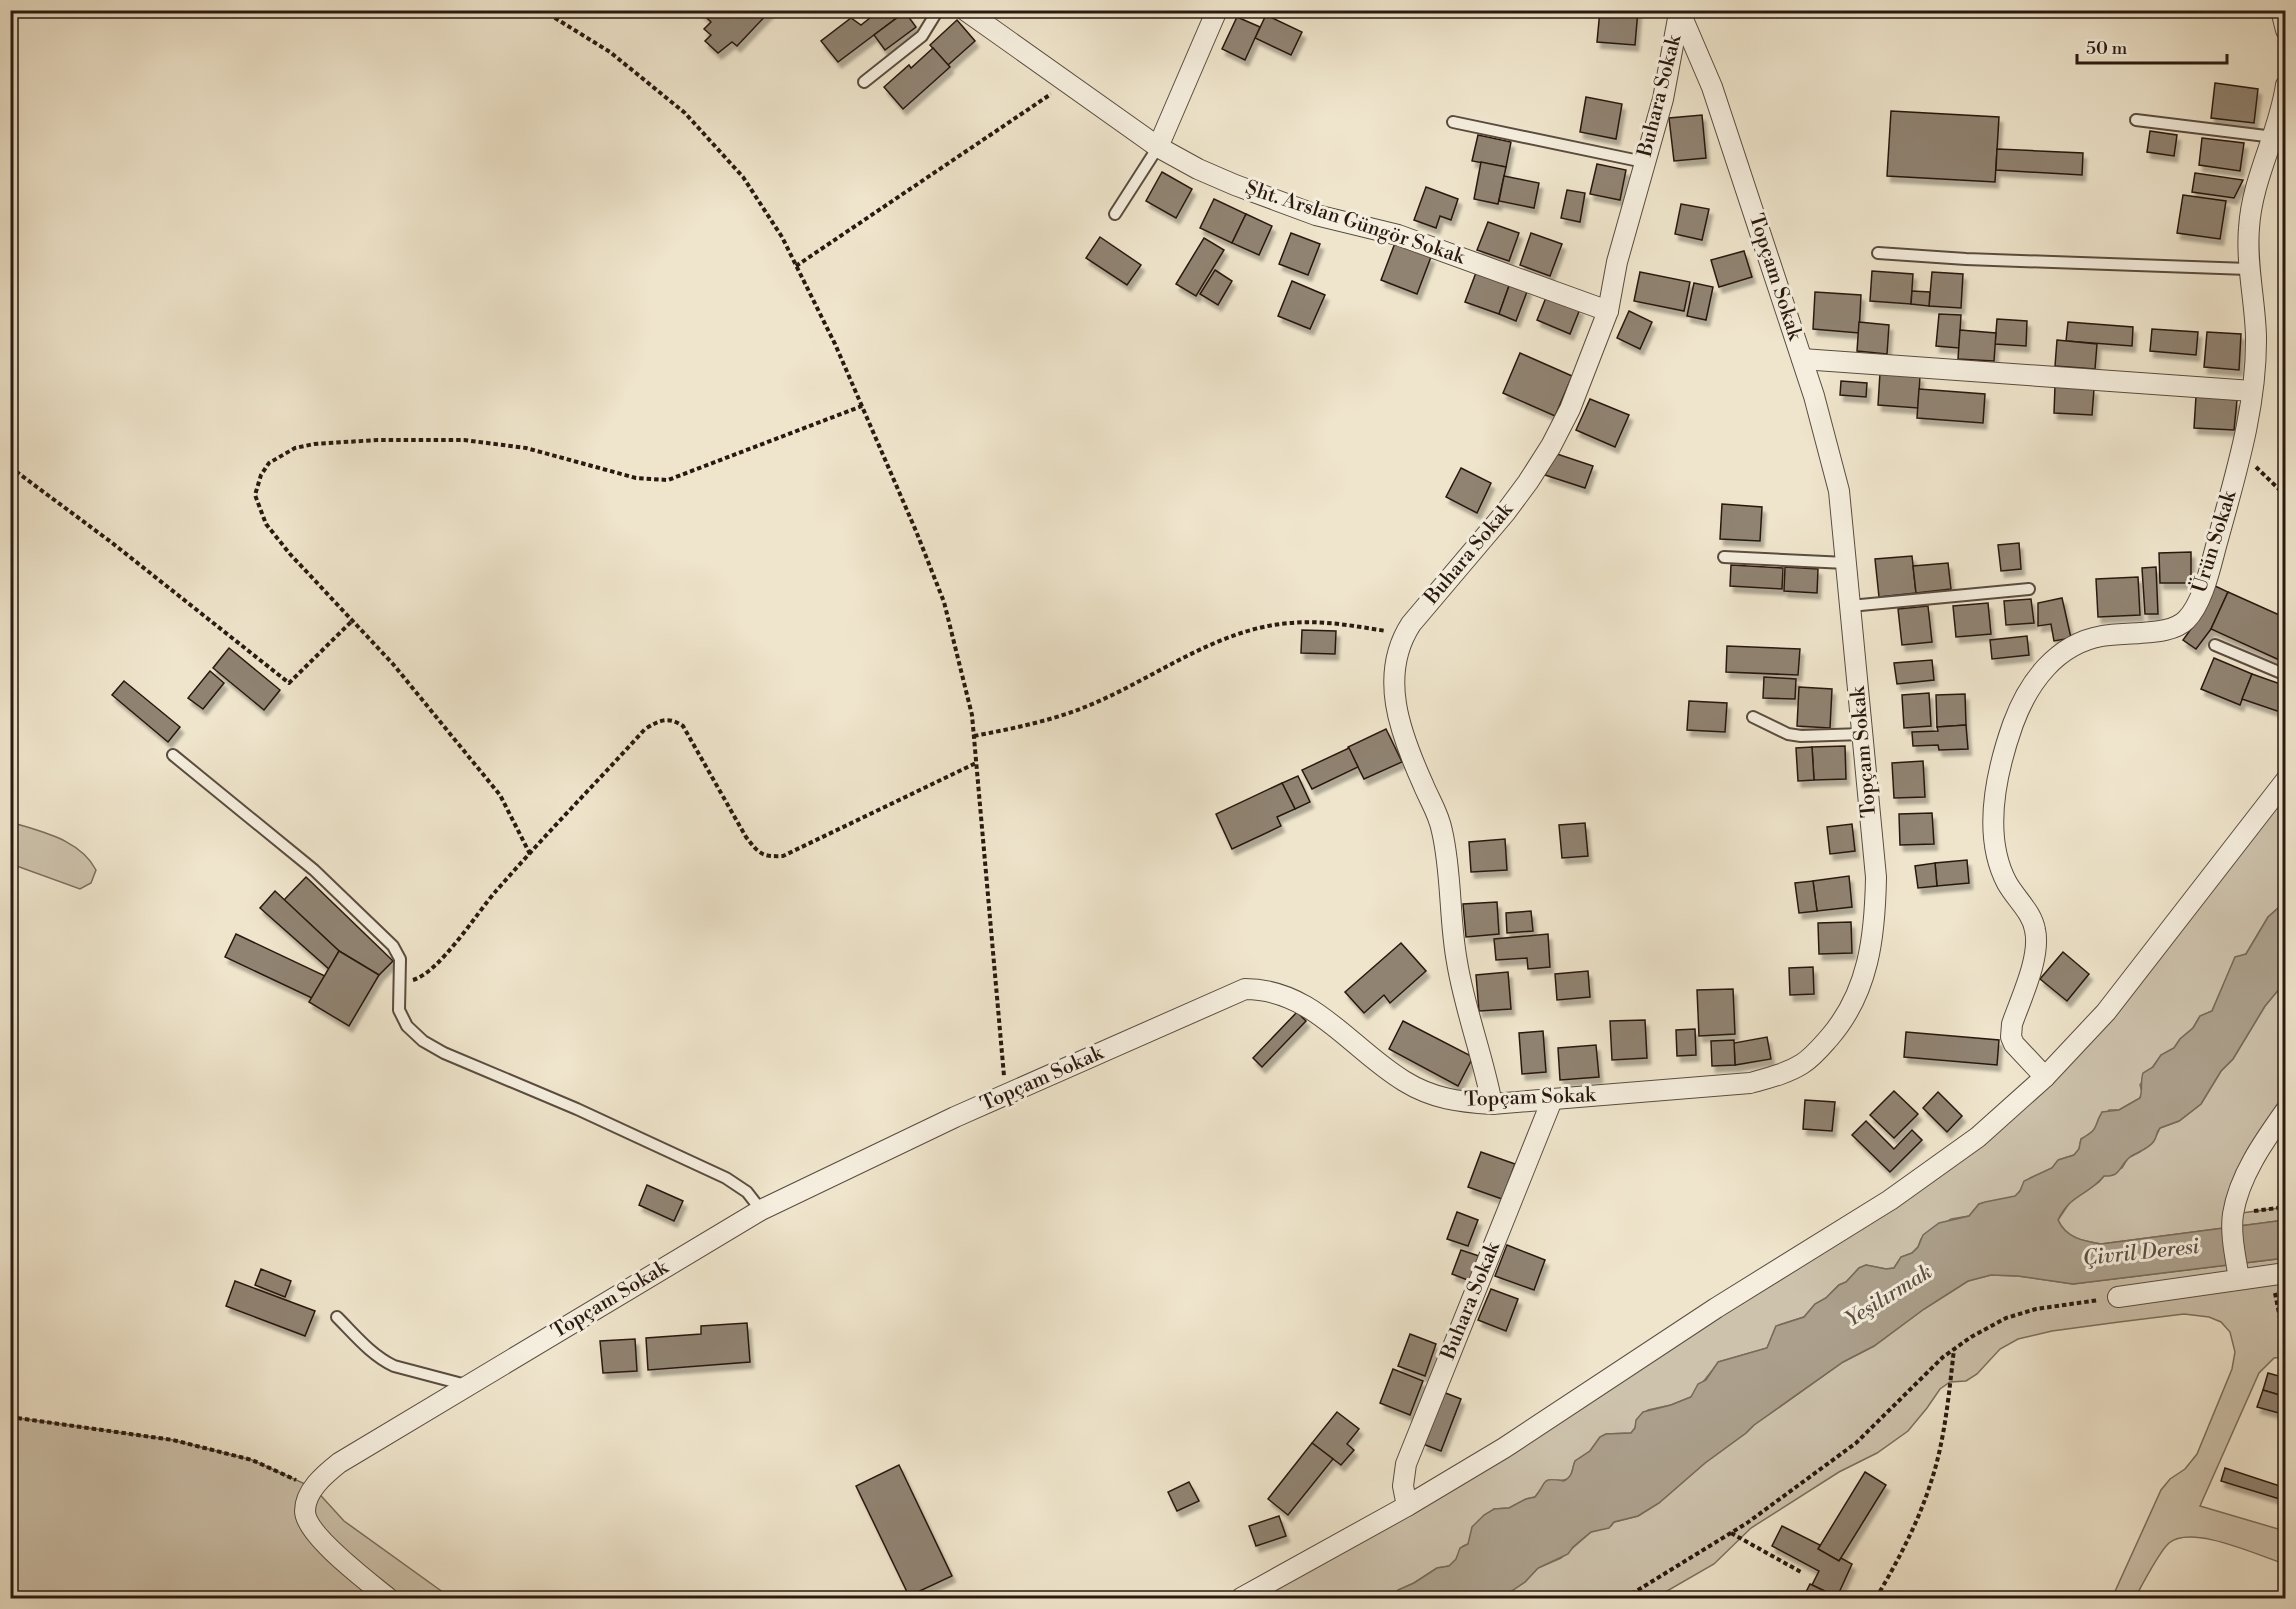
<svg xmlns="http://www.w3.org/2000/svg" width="2296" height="1609" viewBox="0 0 2296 1609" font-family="'Libre Bodoni',serif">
	<defs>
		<filter id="shadow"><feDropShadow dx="3.5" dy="6" stdDeviation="1.5" flood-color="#0004"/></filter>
	</defs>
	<rect width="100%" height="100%" fill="#efe5cc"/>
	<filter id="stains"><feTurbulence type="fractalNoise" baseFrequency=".00333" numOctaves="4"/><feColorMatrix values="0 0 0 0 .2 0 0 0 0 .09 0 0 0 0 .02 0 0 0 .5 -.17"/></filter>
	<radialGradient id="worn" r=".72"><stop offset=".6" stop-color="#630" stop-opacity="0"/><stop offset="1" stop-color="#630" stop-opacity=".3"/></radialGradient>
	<!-- green -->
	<g fill="#cdc2ac" stroke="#7b6e5e" stroke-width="1.5">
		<path d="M2285,780V902L2268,917L2246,954L2235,958L2212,1011L2200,1016L2193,1028L2180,1039L2174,1048L2161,1055L2140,1085L2142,1092L2140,1098L2119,1110H2109L2092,1134L2081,1139L2079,1149L2074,1155L2059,1160L2052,1168L2030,1178L2015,1197L1979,1204L1969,1216L1951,1219L1921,1239L1918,1247L1912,1253L1901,1257L1894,1268L1886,1269L1866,1265L1859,1268L1846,1282L1839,1285L1826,1298L1815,1304L1804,1317L1776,1326L1767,1348L1719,1362L1691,1397L1671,1405L1648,1410L1637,1420L1635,1428L1631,1433L1606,1434L1600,1437L1590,1451L1575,1461C1571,1472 1573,1482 1558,1480L1540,1490L1535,1497L1526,1499L1509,1508L1494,1509L1471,1538L1468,1544L1463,1546L1457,1559L1449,1566L1437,1568L1414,1583L1398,1590L1393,1598H1241L1890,1200L2045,1077Z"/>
		<path d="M11,822C41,832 80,839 96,870L91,883L80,889L11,864Z"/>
		<path d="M2285,982V1110L2234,1214L2285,1207V1220L2101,1244C2083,1241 2066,1238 2058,1220L2072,1199L2099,1182L2104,1176L2122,1168L2128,1158L2140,1152L2156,1136L2160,1128L2179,1121L2201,1104L2221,1071L2233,1059L2265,1006Z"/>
		<path d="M2285,1258V1357L2274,1358L2259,1373L2200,1506L2285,1531V1564C2259,1556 2192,1524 2169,1543C2159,1552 2142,1585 2135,1598H2112L2161,1490L2170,1479L2185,1469L2197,1454L2232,1369L2235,1352L2230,1332L2221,1322L2209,1317L2184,1314L2119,1322L2052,1331L2018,1339L2000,1349L1977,1374L1966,1381L1950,1382L1940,1389L1927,1408L1908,1431L1877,1453L1839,1472L1751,1528L1714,1564L1655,1598H1501L1525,1582L1538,1568L1561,1558L1591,1532L1611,1526L1614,1522L1638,1516L1659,1503L1705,1463L1746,1433L1754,1425L1843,1362L1874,1346L1924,1309L1968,1281L1991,1275L2018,1276L2073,1284Z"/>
		<path d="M11,1417L173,1440L252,1460L314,1488L344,1521L451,1598H11Z"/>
	</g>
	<!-- water -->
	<path fill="#aca08c" stroke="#786a5a" stroke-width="1.5" d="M2285,902V982L2265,1006L2233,1059L2221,1071L2201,1104L2179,1121L2160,1128C2156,1132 2157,1137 2154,1141C2149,1149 2137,1152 2130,1157C2119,1165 2122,1177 2104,1176C2089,1195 2070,1194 2058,1220C2066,1238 2083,1241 2101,1244L2285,1220V1258L2073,1284L2018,1276L1991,1275L1968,1281L1924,1309L1874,1346L1843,1362L1754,1425L1746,1433L1705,1463L1659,1503L1638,1516L1614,1522L1609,1528L1591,1532L1573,1547L1568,1554L1538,1568L1525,1582L1501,1598H1393L1398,1590L1414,1583L1437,1568L1449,1566L1456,1559L1460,1548L1468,1544L1472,1527L1484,1515L1494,1509L1509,1508L1526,1499L1535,1497C1548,1481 1540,1477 1564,1481C1574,1475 1571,1471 1575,1461L1590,1451L1600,1437L1606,1434L1631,1433L1635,1428L1636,1420L1643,1412L1671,1405L1691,1397L1698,1384L1706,1380L1718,1362L1767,1348L1776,1326L1804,1317L1815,1304L1826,1298L1839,1285L1846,1282L1859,1268L1866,1265L1886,1269L1894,1268L1901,1257L1912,1253L1918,1247L1923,1235L1939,1223L1969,1216L1979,1204L1985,1202L2015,1196L2020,1191L2024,1181L2052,1168L2058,1160L2074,1155L2079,1149L2081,1139C2101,1127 2092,1129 2102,1112L2119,1110L2140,1098C2143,1089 2140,1082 2143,1073L2153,1067L2161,1055L2174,1048L2180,1039L2193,1028L2200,1016L2212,1011L2235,957L2246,954L2268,917Z"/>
	<!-- building -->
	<g fill="#908372" stroke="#291910" stroke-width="1.5" filter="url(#shadow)">
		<path d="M699,10H771L737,46L732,42L718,53L705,41L711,35L704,29L711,22Z"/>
		<path d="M880,10H907L838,62L821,41L851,18L861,25Z"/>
		<path d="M1600,10H1638L1635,45L1597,42Z"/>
		<path d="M905,12L916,27L885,50L874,35Z"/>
		<path d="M1266,15L1302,32L1291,55L1255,38Z"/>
		<path d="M1237,17L1260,27L1245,60L1222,49Z"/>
		<path d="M957,20L975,41L948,65L930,45Z"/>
		<path d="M933,48L950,67L903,109L884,87L909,65L911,68Z"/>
		<path d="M2215,83L2258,89L2254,123L2211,118Z"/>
		<path d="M1586,97L1622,104L1616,139L1580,132Z"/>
		<path d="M1891,111L1999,117L1995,182L1887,176Z"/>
		<path d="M1702,115L1706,158L1674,161L1669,118Z"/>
		<path d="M2150,131L2177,135L2174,156L2147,152Z"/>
		<path d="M1478,135L1511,142L1506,167L1472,161Z"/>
		<path d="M2202,138L2244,143L2240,171L2199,165Z"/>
		<path d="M1997,149L2083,153L2082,175L1996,170Z"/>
		<path d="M1481,162L1506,167L1498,204L1474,199Z"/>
		<path d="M1597,164L1626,170L1620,200L1590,194Z"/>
		<path d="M1162,172L1192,189L1176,218L1146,201Z"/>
		<path d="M2195,173L2243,180L2234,198L2192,192Z"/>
		<path d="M1504,176L1539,183L1534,208L1499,201Z"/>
		<path d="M1426,187L1458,199L1451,220L1440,216L1436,228L1414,220Z"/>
		<path d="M1567,190L1585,193L1580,222L1561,218Z"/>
		<path d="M2183,195L2226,201L2220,239L2177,233Z"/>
		<path d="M1214,199L1246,214L1232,243L1200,228Z"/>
		<path d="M1681,204L1709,209L1702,240L1675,234Z"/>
		<path d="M1246,214L1272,226L1259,255L1232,243Z"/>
		<path d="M1488,222L1519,233L1509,261L1477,250Z"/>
		<path d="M1291,233L1320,244L1308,275L1279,264Z"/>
		<path d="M1531,233L1562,244L1550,276L1520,265Z"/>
		<path d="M1100,237L1141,265L1127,285L1086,258Z"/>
		<path d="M1204,238L1224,250L1196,296L1176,284Z"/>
		<path d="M1395,243L1431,257L1417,294L1381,280Z"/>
		<path d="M1744,251L1752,277L1719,287L1711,260Z"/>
		<path d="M1215,270L1232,281L1218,305L1200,294Z"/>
		<path d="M1477,270L1510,283L1499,314L1465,302Z"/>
		<path d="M1872,271L1913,274L1911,304L1870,301Z"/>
		<path d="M1640,272L1690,282L1684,311L1634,301Z"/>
		<path d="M1932,272L1963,274L1961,308L1929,306Z"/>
		<path d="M1292,281L1325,295L1310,329L1278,316Z"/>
		<path d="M1510,283L1528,289L1516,321L1499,314Z"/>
		<path d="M1694,283L1713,287L1706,320L1687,316Z"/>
		<path d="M1912,291L1930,292L1929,306L1911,304Z"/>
		<path d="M1815,292L1861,295L1859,333L1813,329Z"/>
		<path d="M1547,295L1580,309L1570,334L1537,320Z"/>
		<path d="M1629,311L1652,322L1640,349L1617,338Z"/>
		<path d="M1939,314L1961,315L1959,348L1936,346Z"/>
		<path d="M1997,319L2027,321L2026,346L1995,344Z"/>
		<path d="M1859,322L1889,325L1887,354L1857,351Z"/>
		<path d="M2068,322L2133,327L2132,346L2066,341Z"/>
		<path d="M2152,329L2198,332L2196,355L2150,351Z"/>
		<path d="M1960,330L1996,333L1994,361L1958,359Z"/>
		<path d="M2207,332L2241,334L2239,370L2204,367Z"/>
		<path d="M2057,340L2097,344L2095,369L2055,366Z"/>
		<path d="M1520,353L1572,376L1555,416L1503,393Z"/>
		<path d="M1880,373L1920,376L1918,408L1878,405Z"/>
		<path d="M1841,381L1867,383L1866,397L1840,395Z"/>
		<path d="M2055,386L2094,389L2092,415L2054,413Z"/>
		<path d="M1919,389L1985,394L1983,423L1917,418Z"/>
		<path d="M2196,396L2237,400L2234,430L2194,428Z"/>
		<path d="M1590,399L1629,415L1615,447L1576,430Z"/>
		<path d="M1557,454L1593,466L1585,488L1545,475Z"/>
		<path d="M1461,468L1491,483L1477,513L1446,497Z"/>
		<path d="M1722,504L1762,507L1760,541L1720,539Z"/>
		<path d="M2019,543L2021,569L2001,571L1998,545Z"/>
		<path d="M2191,552V583H2160L2159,553Z"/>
		<path d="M1912,556L1916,593L1879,597L1875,559Z"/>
		<path d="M1948,563L1951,589L1916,593L1913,566Z"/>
		<path d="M1731,565L1783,568L1782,589L1730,586Z"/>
		<path d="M1785,567L1818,569L1817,593L1784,591Z"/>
		<path d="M2156,567L2158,614H2145L2142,568Z"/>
		<path d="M2138,577L2140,615L2098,617L2096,579Z"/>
		<path d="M2213,585L2228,592L2211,629L2196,649L2183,640L2196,622Z"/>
		<path d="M2228,592L2286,618V663L2211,629Z"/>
		<path d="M2062,598L2071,638L2054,641L2051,624L2038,626V603Z"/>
		<path d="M2031,599L2034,623L2006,625L2004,601Z"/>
		<path d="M1988,603L1991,634L1956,637L1953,606Z"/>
		<path d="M1928,606L1932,642L1902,645L1898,609Z"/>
		<path d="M1302,630L1336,631L1335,654L1301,653Z"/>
		<path d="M2027,636L2029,655L1992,659L1990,640Z"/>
		<path d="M1727,646L1800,649L1798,675L1726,672Z"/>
		<path d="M229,648L280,690L264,710L213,668Z"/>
		<path d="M2214,658L2252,674L2240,705L2201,689Z"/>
		<path d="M1932,660L1934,680L1897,684L1894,663Z"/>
		<path d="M210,671L224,683L203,709L188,698Z"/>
		<path d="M2252,674L2286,686V714L2242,699Z"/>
		<path d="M1764,677L1796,679L1795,699L1763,698Z"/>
		<path d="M124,681L180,727L168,742L112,695Z"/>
		<path d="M1799,687L1832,689L1830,728L1797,726Z"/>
		<path d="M1929,693L1931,726L1904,728L1902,695Z"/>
		<path d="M1965,694L1966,725L1937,727L1936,695Z"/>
		<path d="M1689,701L1727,703L1725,732L1687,730Z"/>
		<path d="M1966,725L1968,749L1939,750L1938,745L1913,746L1912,732L1938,731L1937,727Z"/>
		<path d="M1386,729L1402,762L1364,779L1348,747Z"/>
		<path d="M1845,746L1846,779L1814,780L1812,747Z"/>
		<path d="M1812,747L1814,780L1798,781L1796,748Z"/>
		<path d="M1349,748L1358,767L1312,789L1302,770Z"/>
		<path d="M1923,761L1925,797L1894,798L1892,763Z"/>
		<path d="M1298,776L1310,802L1295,809L1282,783Z"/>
		<path d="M1282,783L1295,809L1277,817L1281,826L1232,849L1216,814Z"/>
		<path d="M1932,813L1934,844L1900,845L1899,814Z"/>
		<path d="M1585,823L1588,856L1562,858L1559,825Z"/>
		<path d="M1852,824L1855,851L1830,854L1827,827Z"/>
		<path d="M1505,839L1507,870L1471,872L1469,842Z"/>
		<path d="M1967,860L1969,883L1937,886L1935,863Z"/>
		<path d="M1935,863L1937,886L1918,888L1915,866Z"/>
		<path d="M1849,876L1852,907L1817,911L1813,881Z"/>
		<path d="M306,877L393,961L379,975L339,951L284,900Z"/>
		<path d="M1813,881L1817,911L1799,913L1795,883Z"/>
		<path d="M275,891L339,951L329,969L260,908Z"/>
		<path d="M1497,902L1499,934L1466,937L1463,904Z"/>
		<path d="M1531,911L1533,931L1507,933L1506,913Z"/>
		<path d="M1851,922L1852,953L1819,954L1818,923Z"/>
		<path d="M236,934L325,976L312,998L225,957Z"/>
		<path d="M1548,934L1550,967L1528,969L1527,958L1496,960L1494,939Z"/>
		<path d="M1401,943L1426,971L1390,1003L1384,995L1364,1013L1345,992Z"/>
		<path d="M339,951L379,975L349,1026L309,1002Z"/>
		<path d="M2063,952L2089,974L2067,1001L2040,979Z"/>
		<path d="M1813,967L1814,994L1790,995L1789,968Z"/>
		<path d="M1588,971L1590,997L1557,1000L1555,974Z"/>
		<path d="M1508,972L1511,1009L1479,1011L1476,975Z"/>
		<path d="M1733,989L1735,1034L1699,1036L1697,990Z"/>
		<path d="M1297,1012L1306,1021L1262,1067L1253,1058Z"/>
		<path d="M1645,1020L1647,1058L1612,1060L1610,1021Z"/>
		<path d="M1403,1021L1473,1057L1458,1086L1389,1049Z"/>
		<path d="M1695,1029L1696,1055L1677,1056L1676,1030Z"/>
		<path d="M1543,1031L1546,1072L1522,1074L1519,1033Z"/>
		<path d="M1906,1032L1999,1040L1997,1065L1904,1057Z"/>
		<path d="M1767,1037L1771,1059L1735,1065L1734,1043Z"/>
		<path d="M1734,1040L1735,1065L1712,1066L1711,1041Z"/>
		<path d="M1596,1045L1599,1077L1560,1080L1558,1048Z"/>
		<path d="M1894,1091L1918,1114L1894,1138L1870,1115Z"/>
		<path d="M1938,1092L1962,1116L1947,1132L1923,1108Z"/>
		<path d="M1805,1100L1835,1102L1832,1131L1803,1129Z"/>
		<path d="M1866,1121L1894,1149L1912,1130L1922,1140L1890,1172L1852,1135Z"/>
		<path d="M1481,1152L1515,1164L1502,1199L1468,1187Z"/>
		<path d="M647,1185L683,1201L674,1221L639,1205Z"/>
		<path d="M1457,1212L1478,1220L1468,1246L1447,1239Z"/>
		<path d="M1507,1245L1545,1260L1534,1290L1495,1276Z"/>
		<path d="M1461,1250L1479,1256L1470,1281L1452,1274Z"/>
		<path d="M261,1269L291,1281L285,1297L255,1285Z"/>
		<path d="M235,1281L315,1311L305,1336L226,1306Z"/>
		<path d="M1491,1289L1518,1299L1506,1331L1478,1320Z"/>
		<path d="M747,1323L750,1362L648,1370L646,1338L701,1334V1326Z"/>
		<path d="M1410,1334L1436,1344L1425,1376L1398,1366Z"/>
		<path d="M635,1339L637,1371L603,1373L600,1341Z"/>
		<path d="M1393,1369L1423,1381L1410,1415L1380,1403Z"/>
		<path d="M2268,1373L2286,1378V1397L2263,1390Z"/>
		<path d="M2263,1390L2286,1397V1415L2257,1407Z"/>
		<path d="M1443,1392L1461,1399L1441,1451L1423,1444Z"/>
		<path d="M1337,1412L1359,1429L1347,1444L1354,1450L1341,1465L1312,1443Z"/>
		<path d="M1312,1443L1333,1459L1288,1515L1268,1499Z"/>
		<path d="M899,1465L952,1576L909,1596L856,1486Z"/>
		<path d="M2225,1468L2286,1488V1501L2221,1481Z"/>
		<path d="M1865,1472L1886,1485L1839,1561L1818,1549Z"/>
		<path d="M1189,1482L1199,1501L1177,1511L1168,1492Z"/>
		<path d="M1279,1516L1286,1536L1256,1546L1249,1526Z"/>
		<path d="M1782,1526L1820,1545L1818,1549L1839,1561L1841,1558L1852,1564L1837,1597L1812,1585L1819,1571L1772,1546Z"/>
		<path d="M1810,1584L1837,1597L1836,1598H1803Z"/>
	</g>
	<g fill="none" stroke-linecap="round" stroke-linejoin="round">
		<defs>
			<g id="lane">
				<path d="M864,82L922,36L938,10"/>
				<path d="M2136,120L2274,137"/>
				<path d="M1453,122L1644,162"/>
				<path d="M1115,214L1158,147"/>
				<path d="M1878,253L1966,259L2248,269"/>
				<path d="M1724,557L1846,563"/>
				<path d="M1850,606L2029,589"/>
				<path d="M2215,645L2286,675"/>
				<path d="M1753,717L1788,734L1801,736L1863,734"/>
				<path d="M173,755L314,870L393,946L400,959L399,1010L407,1026L423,1041L444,1053L577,1109L726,1178L747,1192L761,1210"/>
				<path d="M337,1317C355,1335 371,1355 394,1366L466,1385"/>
			</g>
			<g id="street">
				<path d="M965,10L1158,147L1198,169L1235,185L1316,215L1398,235L1608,311"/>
				<path d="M2281,10L2286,30"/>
				<path d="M1158,147L1217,10"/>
				<path d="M1802,359L2252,391"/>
				<path d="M2045,1077L2014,1044L2011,1037L2012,1024C2021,998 2041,957 2035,930C2032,912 2016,899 2007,883C1982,836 1996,772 2013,724C2028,683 2056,644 2102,636C2114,634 2127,634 2140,633C2154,632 2175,631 2186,620C2204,602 2211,563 2218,539C2236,473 2257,406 2256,336C2255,300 2246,264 2249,228C2252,178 2279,134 2286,85"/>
				<path d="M1492,1104C1483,1056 1465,1011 1457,962C1449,919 1452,874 1442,831C1439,814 1429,799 1423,784C1400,733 1378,675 1411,624L1505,513L1528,482L1551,446L1570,409L1608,311L1617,262L1663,99L1679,13"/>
				<path d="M2239,1279C2236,1259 2230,1235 2233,1214C2239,1176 2264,1141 2286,1110"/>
				<path d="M2118,1297L2286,1273"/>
				<path d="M1407,1506L1403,1486L1406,1464L1552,1100"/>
				<path d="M388,1598C370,1583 305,1535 305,1511C305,1491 324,1475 339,1463L761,1210L955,1117L1245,989C1313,989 1351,1049 1404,1081C1433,1099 1460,1102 1492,1104L1750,1083C1768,1078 1786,1074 1802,1064C1813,1057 1821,1047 1829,1038C1869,992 1875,936 1876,877L1839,491L1814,396L1712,87L1679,10"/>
				<path d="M1241,1598L1407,1506L1504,1448L1716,1308L1890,1200L1978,1137L2045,1077L2106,1012L2286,780"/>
			</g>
		</defs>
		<!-- lane casing -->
		<use href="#lane" stroke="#5a4c3f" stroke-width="14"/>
		<!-- street casing -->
		<use href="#street" stroke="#5a4c3f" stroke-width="22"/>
		<!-- path -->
		<g stroke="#291910" stroke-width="4" stroke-dasharray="4.5 3" stroke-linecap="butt">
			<path d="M542,10L610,52L685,113L743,177L782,237L835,344L916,531L944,602L972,715L1004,1076"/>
			<path d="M796,266L1051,94"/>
			<path d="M10,467L111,542L289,683L352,621"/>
			<path d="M2256,467L2286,496"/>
			<path d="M974,736C1010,729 1046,722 1080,709C1151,682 1213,629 1290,623C1322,620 1355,626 1386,631"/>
			<path d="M530,854L500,795L393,664L290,554L266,524L255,495L261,475L269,463L295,448L314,444L377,440H464L526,448L636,478L668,480L862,406"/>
			<path d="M413,980C440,972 476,914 496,891C544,836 596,783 645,729C660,720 668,716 683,726L746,837C759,854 762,857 783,856L976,763"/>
			<path d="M2254,1211L2286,1207"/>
			<path d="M2275,1293L2286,1348"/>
			<path d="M10,1417L173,1440L252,1460L296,1480"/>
			<path d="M1731,1533L1801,1572"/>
			<path d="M1625,1598L1747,1523L1856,1443L1943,1357L1971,1337L2006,1318L2036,1309L2099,1300"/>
			<path d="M1876,1598C1898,1561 1918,1523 1931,1482C1945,1440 1949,1393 1954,1349"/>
		</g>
		<!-- lane -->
		<use href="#lane" stroke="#f5eede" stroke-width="10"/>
		<!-- street -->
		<use href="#street" stroke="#f5eede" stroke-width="20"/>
	</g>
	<g text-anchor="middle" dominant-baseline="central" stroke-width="6" stroke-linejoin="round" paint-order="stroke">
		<!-- street labels -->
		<g font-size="20" fill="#291910" stroke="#f5eede">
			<text transform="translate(1660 96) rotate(-76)">Buhara Sokak</text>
			<text transform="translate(1355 223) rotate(18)">Şht. Arslan Güngör Sokak</text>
			<text transform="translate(1775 277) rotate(72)">Topçam Sokak</text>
			<text transform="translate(2215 542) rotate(-73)">Ürün Sokak</text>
			<text transform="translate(1469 554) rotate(-50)">Buhara Sokak</text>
			<text transform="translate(1864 752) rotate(-95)">Topçam Sokak</text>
			<text transform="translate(1042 1079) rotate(-24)">Topçam Sokak</text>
			<text transform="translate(1530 1098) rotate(-2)">Topçam Sokak</text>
			<text transform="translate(610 1300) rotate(-31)">Topçam Sokak</text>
			<text transform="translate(1471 1301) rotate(-68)">Buhara Sokak</text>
		</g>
		<!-- water labels -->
		<g font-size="21" font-style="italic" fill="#5d4f42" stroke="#f5eede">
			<text transform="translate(2141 1253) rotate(-6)">Çivril Deresi</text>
			<text transform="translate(1889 1296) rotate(-32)">Yeşilırmak</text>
		</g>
	</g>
	<!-- margin -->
	<rect width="2296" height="1609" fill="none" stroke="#efe5cc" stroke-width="36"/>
	<rect x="12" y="12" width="2272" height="1585" fill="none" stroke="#291910" stroke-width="3"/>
	<rect x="18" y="18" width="2260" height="1573" fill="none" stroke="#291910" stroke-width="1.5"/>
	<!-- scale -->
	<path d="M2077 54v9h150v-9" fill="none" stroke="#291910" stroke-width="3"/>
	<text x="2086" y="54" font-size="18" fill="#291910" stroke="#f5eede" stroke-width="4.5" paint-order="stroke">50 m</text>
	<rect width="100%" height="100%" filter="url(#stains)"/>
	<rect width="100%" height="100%" fill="url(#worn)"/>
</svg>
